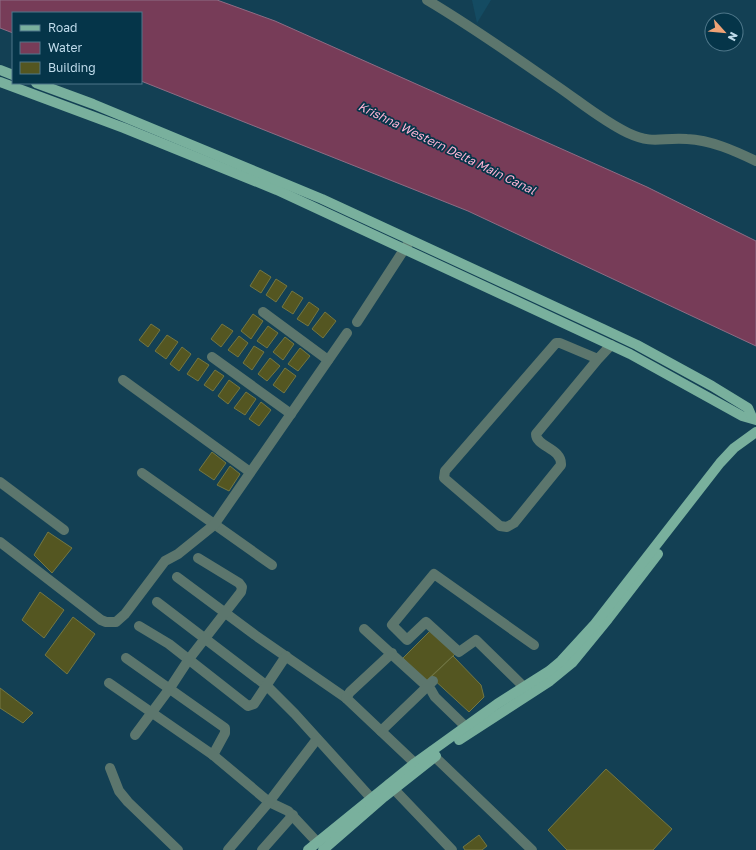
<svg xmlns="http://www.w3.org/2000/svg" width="756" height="850" viewBox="0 0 756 850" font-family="'Golos Text',sans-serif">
	<rect width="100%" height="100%" fill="#134054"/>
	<!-- built -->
	<path fill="#144b62" d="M472,0H491L477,23Z"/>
	<!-- water -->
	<path fill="#773c58" stroke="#8d6c84" d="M0,0H217L275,21L647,187L756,241V346L468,211L141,81V13H13V33L0,28Z"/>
	<!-- building -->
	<g fill="#545621" stroke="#747742">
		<path d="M260,270L271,277L261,293L250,286Z"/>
		<path d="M276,279L287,286L276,302L266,295Z"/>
		<path d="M292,291L303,298L293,314L282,307Z"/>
		<path d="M309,302L319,309L308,326L297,319Z"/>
		<path d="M325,312L336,321L323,338L312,329Z"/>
		<path d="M253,314L263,321L251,339L241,331Z"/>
		<path d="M151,324L160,330L148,347L139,340Z"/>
		<path d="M222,324L233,331L221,347L211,339Z"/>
		<path d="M268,326L278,333L267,348L257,341Z"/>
		<path d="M167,335L178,342L166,359L155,351Z"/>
		<path d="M239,336L248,343L238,357L228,350Z"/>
		<path d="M285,337L294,344L283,360L273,352Z"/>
		<path d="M254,346L264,352L252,370L243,363Z"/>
		<path d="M182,347L191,354L179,371L170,364Z"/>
		<path d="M300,348L310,356L298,371L288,364Z"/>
		<path d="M198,358L209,365L198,381L187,374Z"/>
		<path d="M270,358L280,366L267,381L258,374Z"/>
		<path d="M285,368L296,376L284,393L273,385Z"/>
		<path d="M215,370L224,376L213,391L204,385Z"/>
		<path d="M229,380L240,388L228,404L218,396Z"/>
		<path d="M246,392L256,399L245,415L234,408Z"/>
		<path d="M261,402L271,410L259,426L249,419Z"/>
		<path d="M212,452L226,463L214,480L199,470Z"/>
		<path d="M230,466L240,474L229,491L217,485Z"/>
		<path d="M48,532L72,548L52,573L34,555Z"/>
		<path d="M40,592L64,610L44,638L22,620Z"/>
		<path d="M73,617L95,634L67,674L45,655Z"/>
		<path d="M430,631L455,654L425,682L403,658Z"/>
		<path d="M453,656L481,685L484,697L469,712L431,677Z"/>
		<path d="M0,688L33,713L23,723L0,708Z"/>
		<path d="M606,769L672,829L653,850H567L548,830Z"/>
		<path d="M479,835L487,846L482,850H465L463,847Z"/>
	</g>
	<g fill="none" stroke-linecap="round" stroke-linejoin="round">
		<!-- minor -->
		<g stroke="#5c766d" stroke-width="10">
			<path d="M427,0C471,26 512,55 554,84C578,100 601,120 628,133C654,145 661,137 687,139C711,140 735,151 756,161"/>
			<path d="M263,312L328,360"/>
			<path d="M357,322L409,242"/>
			<path d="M212,357L291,414"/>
			<path d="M598,359L536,434C536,447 562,448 561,465L514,523L507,527L500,526L444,478L445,471L556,343H560L598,359L611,345"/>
			<path d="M123,380L250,472"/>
			<path d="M142,473L272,565"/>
			<path d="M0,482L64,530"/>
			<path d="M0,542L101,620L106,622H116L125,614L165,561L178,554L214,525L347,333"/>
			<path d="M177,577L255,635L346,698L420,768"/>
			<path d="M157,602L267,686L295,714L371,798"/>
			<path d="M139,626L169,644L248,706L254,704L286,656"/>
			<path d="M364,629L431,690L435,697L466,727"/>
			<path d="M126,658L225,728V733L213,755"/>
			<path d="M109,683L213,755L269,802L288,811L317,842"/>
			<path d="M524,687L476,640L459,652L426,622L407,640L392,625L434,574L534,645"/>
			<path d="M346,698L350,692L392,653"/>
			<path d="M381,731L433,681"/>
			<path d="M135,735L170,688L189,659L241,592L242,587L239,583L198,558"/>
			<path d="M432,751L435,757L532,850"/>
			<path d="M110,768L119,791L128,802L178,850"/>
			<path d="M389,784L452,850"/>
			<path d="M228,850L269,802L317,739"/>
			<path d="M262,850L293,815"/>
		</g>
		<!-- major -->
		<g stroke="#79b09d" stroke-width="10">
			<path d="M0,70L13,75"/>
			<path d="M0,82L124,128L277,190L630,354L742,416L756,420"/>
			<path d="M36,83L93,104L322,199L603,329L637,345L712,386L748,408L752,417"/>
			<path d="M459,740L550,681L572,663L608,619L658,554"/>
			<path d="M308,850L415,763L497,704L549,671L561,661L594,625L720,463L734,448L756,432"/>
			<path d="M323,850L384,797L436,756"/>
		</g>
	</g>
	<g text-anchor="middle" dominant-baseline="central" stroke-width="3.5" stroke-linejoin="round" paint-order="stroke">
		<!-- water labels -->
		<g font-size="12" font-style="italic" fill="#ffb4d5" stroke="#053549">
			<text transform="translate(447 148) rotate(26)">Krishna Western Delta Main Canal</text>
		</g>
	</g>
	<!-- legend -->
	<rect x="12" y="12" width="130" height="72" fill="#053549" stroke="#4f778a"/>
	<rect x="20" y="25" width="20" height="6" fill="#79b09d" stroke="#4f778a"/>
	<text x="48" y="32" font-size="12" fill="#bfdbeb">Road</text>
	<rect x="20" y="42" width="20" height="12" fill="#773c58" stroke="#4f778a"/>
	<text x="48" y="52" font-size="12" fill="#bfdbeb">Water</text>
	<rect x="20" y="62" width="20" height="12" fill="#545621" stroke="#4f778a"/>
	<text x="48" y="72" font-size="12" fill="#bfdbeb">Building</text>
	<!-- north arrow -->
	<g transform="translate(724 32) rotate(117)"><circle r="19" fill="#053549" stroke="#4f778a"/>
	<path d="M0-3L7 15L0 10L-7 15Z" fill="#efa376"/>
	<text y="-6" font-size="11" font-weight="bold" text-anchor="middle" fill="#bfdbeb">N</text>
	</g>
</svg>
